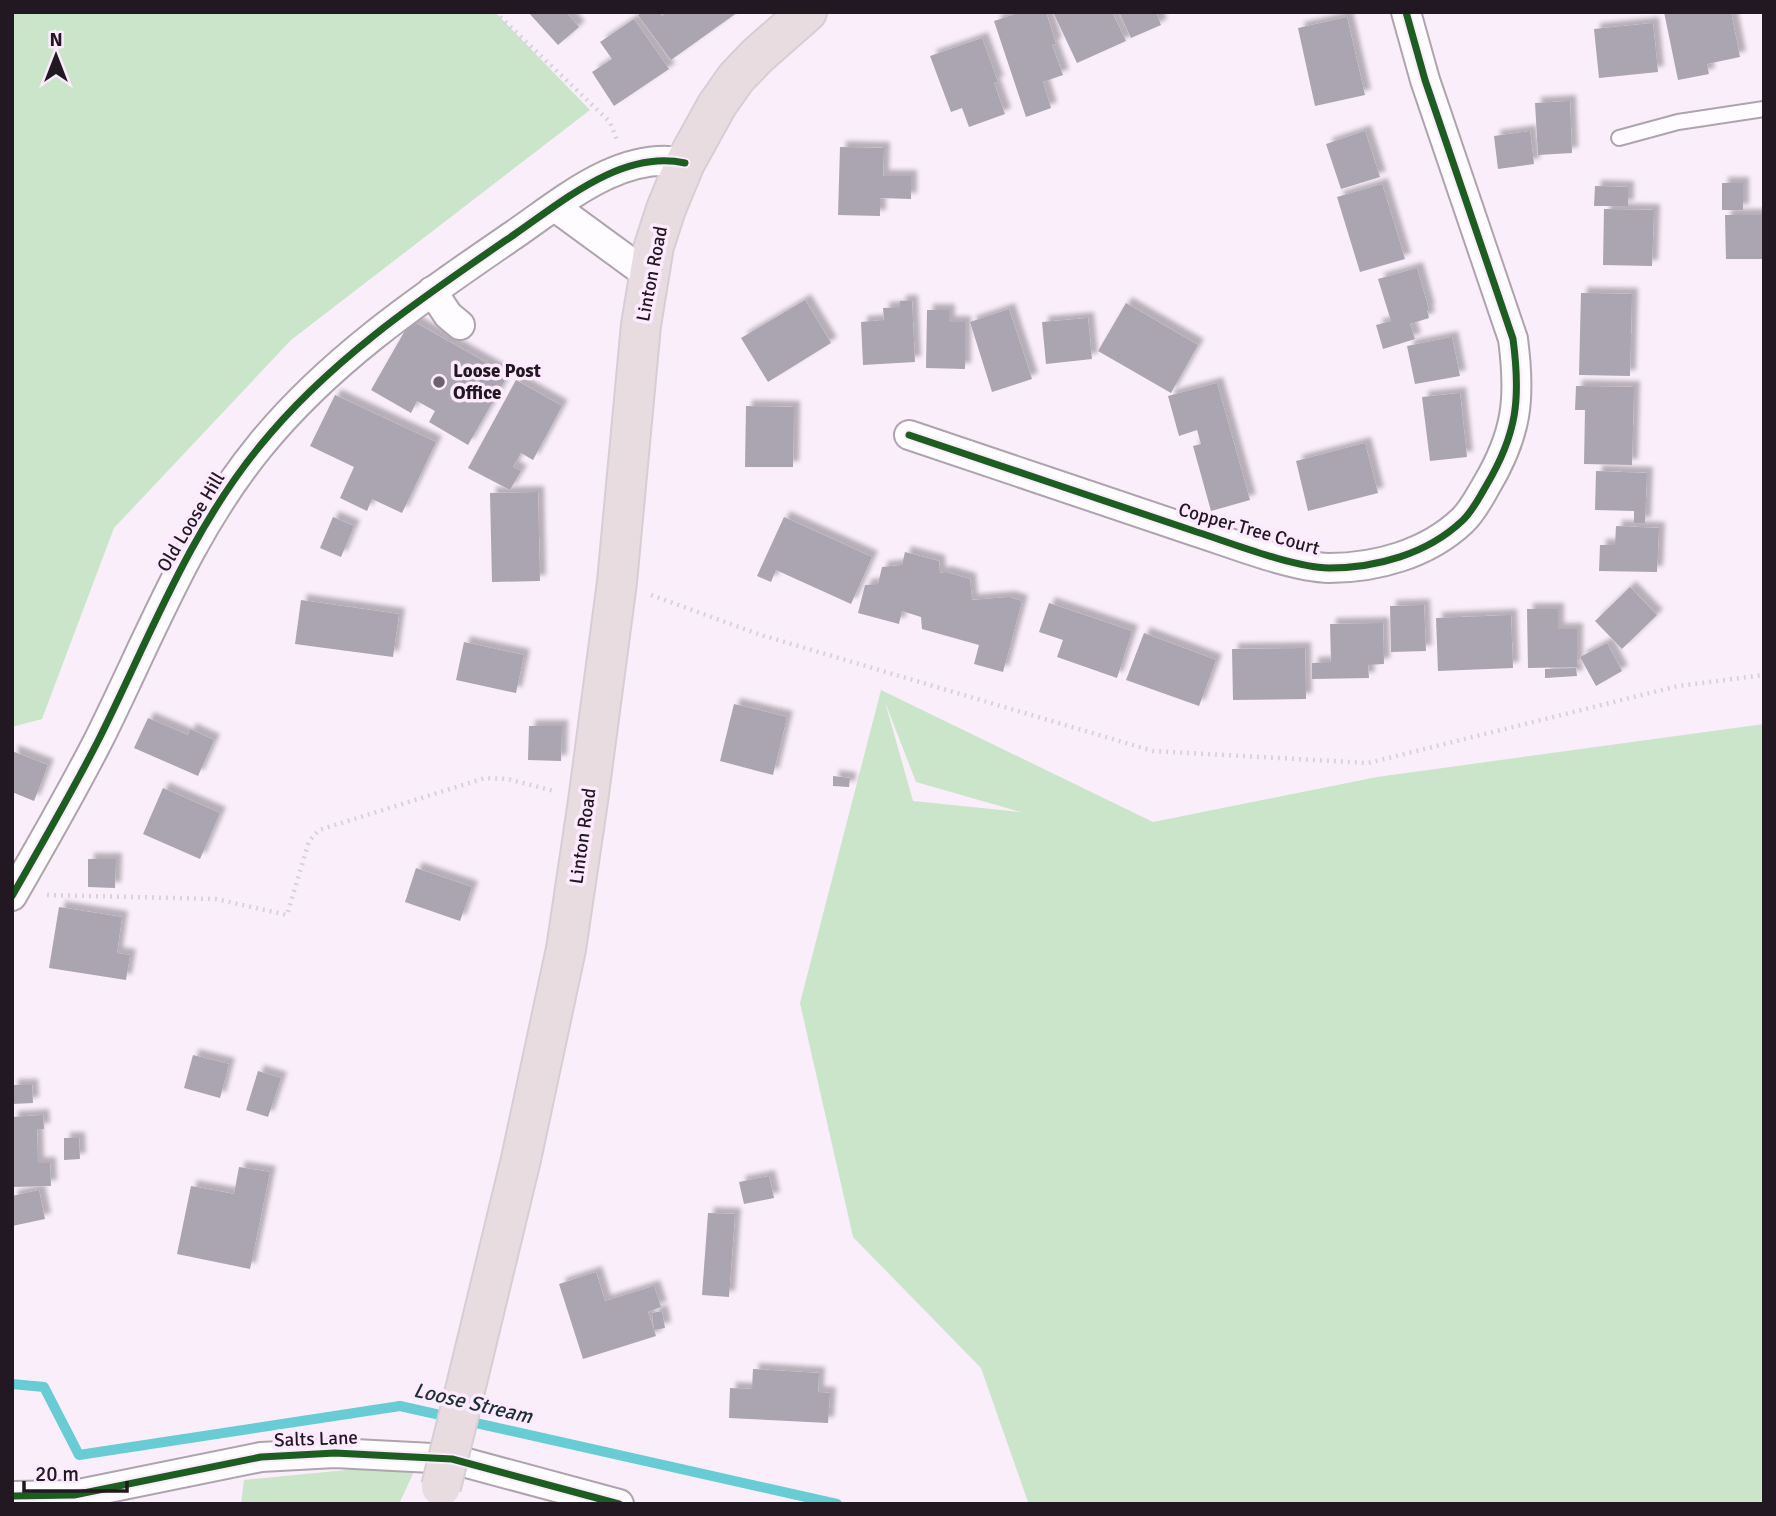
<svg xmlns="http://www.w3.org/2000/svg" width="1776" height="1516" viewBox="0 0 1776 1516" font-family="Signika,sans-serif">
	<defs>
		<filter id="shadow"><feDropShadow dx="6" dy="-6" stdDeviation="2" flood-color="#0004"/></filter>
	</defs>
	<rect width="100%" height="100%" fill="#f9eefa"/>
	<!-- green -->
	<g fill="#cbe5cb" fill-rule="evenodd">
		<path d="M12,12H495L590,110L291,340L114,528L42,719L12,727Z"/>
		<path d="M881,690L1153,822L1377,777L1764,724V1504H1032L1028,1502L981,1368L853,1237L800,1003ZM885,702L916,782L1021,812L913,801Z"/>
		<path d="M418,1463L399,1504H241L244,1480Z"/>
	</g>
	<g fill="none" stroke-linecap="round" stroke-linejoin="round">
		<!-- stream -->
		<path stroke="#67ccd4" stroke-width="10" d="M12,1384L44,1387L79,1455L400,1406L837,1504"/>
	</g>
	<!-- building -->
	<g fill="#aaa5b0" filter="url(#shadow)">
		<path d="M528,12H566L579,27L558,45Z"/>
		<path d="M643,12H659L662,16L667,12H738L671,60L638,15Z"/>
		<path d="M1021,12H1046L1056,44L1052,45L1063,75L1043,82L1051,108L1026,117L994,21Z"/>
		<path d="M1053,12H1112L1126,41L1077,63Z"/>
		<path d="M1119,12H1156L1161,25L1131,38Z"/>
		<path d="M1664,12H1731L1740,57L1707,64L1709,74L1678,80Z"/>
		<path d="M1347,17L1365,95L1315,106L1298,28Z"/>
		<path d="M634,19L669,69L614,106L592,72L612,59L600,42Z"/>
		<path d="M1653,23L1658,72L1599,78L1594,29Z"/>
		<path d="M982,38L998,82L994,83L1005,114L969,127L962,108L951,112L930,56Z"/>
		<path d="M1570,101L1572,153L1538,155L1535,103Z"/>
		<path d="M1365,131L1380,177L1341,189L1326,144Z"/>
		<path d="M1530,131L1534,164L1498,169L1494,136Z"/>
		<path d="M840,147L884,148L883,176H911V199L880,198V216L838,215Z"/>
		<rect x="1722" y="183" width="21" height="27"/>
		<path d="M1382,184L1405,259L1360,272L1337,197Z"/>
		<path d="M1595,186L1628,187V206H1594Z"/>
		<path d="M1604,209L1654,210L1652,266L1603,265Z"/>
		<path d="M1725,215H1764V259H1726Z"/>
		<path d="M1417,268L1429,310H1427L1429,318L1410,324L1415,339L1383,349L1376,325L1391,321L1378,279Z"/>
		<path d="M1581,293L1632,294L1630,376L1579,375Z"/>
		<path d="M805,300L831,343L768,382L741,338Z"/>
		<path d="M900,301H912L915,362L863,365L861,322L884,320L883,308L900,307Z"/>
		<path d="M1126,303L1198,345L1171,393L1098,351Z"/>
		<path d="M1009,309L1032,379L992,392L970,322Z"/>
		<path d="M927,310H949V322H965V369L926,368Z"/>
		<path d="M1088,318L1092,359L1046,364L1042,322Z"/>
		<path d="M411,320L508,375L468,445L429,422L435,411L417,401L411,413L371,390Z"/>
		<path d="M1452,337L1460,376L1415,384L1407,346Z"/>
		<path d="M516,380L562,406L533,460L521,453L513,467L521,471L510,490L468,468Z"/>
		<path d="M1217,383L1250,500L1211,511L1193,446L1201,444L1197,430L1179,436L1168,396Z"/>
		<path d="M1576,386L1634,387L1632,465L1584,464L1585,410H1575Z"/>
		<path d="M1460,393L1467,457L1430,461L1422,397Z"/>
		<path d="M335,395L436,442L402,513L372,499L367,511L340,498L354,467L310,446Z"/>
		<path d="M746,406L794,407L793,467H745Z"/>
		<path d="M1365,443L1378,493L1308,511L1296,461Z"/>
		<path d="M1596,471L1647,473L1645,523H1634V511L1595,510Z"/>
		<path d="M538,492L540,581L492,582L490,493Z"/>
		<path d="M333,517L354,526L341,557L320,548Z"/>
		<path d="M784,517L872,557L851,604L776,570L771,582L757,576Z"/>
		<path d="M1616,526L1659,528L1657,572L1599,571L1600,545H1615Z"/>
		<path d="M905,552L939,561L940,573L946,572L970,579L972,600L1009,597L1022,601L1003,672L974,664L979,645L922,629L921,617L902,611L899,624L858,613L865,585L878,584L882,567L902,565Z"/>
		<path d="M1630,587L1657,615L1622,649L1595,621Z"/>
		<path d="M301,600L399,614L393,657L295,644Z"/>
		<path d="M1049,603L1132,631L1117,678L1057,657L1063,640L1039,632Z"/>
		<path d="M1424,605L1426,651L1391,652L1390,606Z"/>
		<path d="M1527,609H1558V629H1577V667L1528,668Z"/>
		<path d="M1511,615L1513,668L1438,671L1436,618Z"/>
		<path d="M1383,623L1384,664L1368,665L1369,678L1312,679V663L1331,662L1330,624Z"/>
		<path d="M1144,633L1216,660L1199,706L1126,680Z"/>
		<path d="M464,642L524,655L516,693L456,680Z"/>
		<path d="M1607,643L1622,671L1596,686L1580,657Z"/>
		<path d="M1305,648L1306,699L1233,700L1232,649Z"/>
		<path d="M1576,668L1577,676L1545,678V669Z"/>
		<path d="M734,704L787,717L773,775L720,761Z"/>
		<path d="M148,718L188,735L190,729L214,740L198,776L134,748Z"/>
		<path d="M529,726H562L561,761L528,760Z"/>
		<path d="M12,751L48,765L34,801L12,792Z"/>
		<path d="M833,776L850,778L849,787L833,786Z"/>
		<path d="M163,788L220,813L200,859L143,834Z"/>
		<path d="M88,859H116L115,888L88,887Z"/>
		<path d="M416,868L472,887L460,921L405,902Z"/>
		<path d="M59,907L122,917L117,953L130,955L126,980L49,968Z"/>
		<path d="M193,1055L229,1064L220,1098L184,1088Z"/>
		<path d="M258,1071L281,1078L268,1117L246,1110Z"/>
		<path d="M12,1085H32L33,1103L12,1104Z"/>
		<path d="M43,1115L44,1129H37L38,1163H50L51,1186L12,1187V1117Z"/>
		<path d="M64,1138H79L80,1159L64,1160Z"/>
		<path d="M239,1167L270,1172L250,1269L177,1254L191,1186L234,1194Z"/>
		<path d="M769,1176L774,1198L744,1204L739,1182Z"/>
		<path d="M39,1190L45,1219L12,1226V1196Z"/>
		<path d="M708,1213L735,1214L729,1297L702,1295Z"/>
		<path d="M596,1272L605,1301L654,1286L661,1307L648,1312L656,1336L583,1359L559,1284Z"/>
		<path d="M662,1311L665,1328L654,1330L652,1313Z"/>
		<path d="M753,1369L819,1373L818,1392L830,1393L828,1423L729,1418L730,1388L752,1389Z"/>
	</g>
	<g fill="none" stroke-linecap="round" stroke-linejoin="round">
		<defs>
			<path id="lane" d="M1619,138L1678,122L1764,109"/>
			<g id="street">
				<path d="M555,207L648,275"/>
				<path d="M432,291L448,315L460,325"/>
				<path d="M909,435C1003,466 1097,499 1191,530C1229,542 1291,567 1329,568C1376,568 1427,554 1462,521C1472,512 1479,498 1486,486C1517,434 1521,399 1513,339L1425,80L1406,12"/>
				<path d="M12,896C42,844 72,792 99,739C149,639 188,534 259,447C329,360 423,297 515,234C563,201 623,149 685,163"/>
				<path d="M12,1496L74,1495L261,1457L335,1453L452,1459L619,1504"/>
			</g>
			<path id="highway" d="M468,1378L521,1159L566,949L588,801L617,582L641,325L654,246L666,209L685,163L717,105L736,78L757,56L807,12"/>
		</defs>
		<!-- lane casing -->
		<use href="#lane" stroke="#ada4ae" stroke-width="18"/>
		<!-- street casing -->
		<use href="#street" stroke="#ada4ae" stroke-width="32"/>
		<!-- highway casing -->
		<use href="#highway" stroke="#d5cfd5" stroke-width="42"/>
		<!-- path -->
		<g stroke="#d7d4d7" stroke-width="4.5" stroke-dasharray="2 5" stroke-linecap="butt">
			<path d="M495,12L610,122L617,140"/>
			<path d="M651,595L761,635L1153,751L1368,763L1678,686L1764,675"/>
			<path d="M47,895L216,899L287,915L309,841L319,830L485,778L508,779L554,791"/>
		</g>
		<!-- lane -->
		<use href="#lane" stroke="#fefcfe" stroke-width="14"/>
		<!-- street -->
		<use href="#street" stroke="#fefcfe" stroke-width="28"/>
		<!-- highway -->
		<use href="#highway" stroke="#e8dce0" stroke-width="38"/>
		<defs>
			<path id="highway-bridge" d="M441,1487L468,1378"/>
		</defs>
		<!-- highway-bridge casing -->
		<use href="#highway-bridge" stroke="#d5cfd5" stroke-width="42" stroke-linecap="butt"/>
		<!-- highway-bridge -->
		<use href="#highway-bridge" stroke="#e8dce0" stroke-width="38"/>
		<defs>
			<g id="cycleway">
				<path d="M909,435C1003,466 1097,499 1191,530C1229,542 1291,567 1329,568C1376,568 1427,554 1462,521C1472,512 1479,498 1486,486C1517,434 1521,399 1513,339L1425,80L1406,12"/>
				<path d="M12,896C42,844 72,792 99,739C149,639 188,534 259,447C329,360 423,297 515,234C563,201 623,149 685,163"/>
				<path d="M12,1496L74,1495L261,1457L335,1453L452,1459L619,1504"/>
			</g>
		</defs>
		<!-- cycleway casing -->
		<use href="#cycleway" stroke="#fdeafe" stroke-width="11"/>
		<!-- cycleway -->
		<use href="#cycleway" stroke="#1b5e20" stroke-width="7"/>
	</g>
	<!-- markers -->
	<circle fill="#6d636d" stroke="#fdeafe" stroke-width="2.5" cx="439" cy="382" r="7"/>
	<g text-anchor="middle" dominant-baseline="central" stroke-width="7" stroke-linejoin="round" paint-order="stroke">
		<!-- street labels -->
		<g font-size="19" fill="#211821" stroke="#fdeafe">
			<text transform="translate(652 274) rotate(-79)">Linton Road</text>
			<text transform="translate(191 522) rotate(-59)">Old Loose Hill</text>
			<text transform="translate(1249 529) rotate(16)">Copper Tree Court</text>
			<text transform="translate(583 836) rotate(-82)">Linton Road</text>
			<text transform="translate(316 1439) rotate(-2)">Salts Lane</text>
		</g>
		<!-- poi labels -->
		<g font-size="19" font-weight="bold" fill="#211821" stroke="#fdeafe" text-anchor="start">
			<text x="453" y="371">Loose Post<tspan x="453" dy="22">Office</tspan></text>
		</g>
		<!-- water labels -->
		<g font-size="21" font-style="italic" fill="#1a3233" stroke="#fdeafe">
			<text transform="translate(473 1403) rotate(13)">Loose Stream</text>
		</g>
	</g>
	<!-- border -->
	<rect width="1776" height="1516" fill="none" stroke="#211821" stroke-width="28"/>
	<!-- north arrow -->
	<g transform="translate(56 56)" stroke="#fdeafe" stroke-width="5" paint-order="stroke">
	<path d="M0-5L12 26L0 18L-12 26Z" fill="#211821"/>
	<text y="-10" font-size="19" font-weight="bold" text-anchor="middle" fill="#211821">N</text>
	</g>
	<!-- scale -->
	<path d="M24 1481v10h103v-10" fill="none" stroke="#211821" stroke-width="3.5"/>
	<text x="35" y="1481" font-size="21" fill="#211821" stroke="#fdeafe" stroke-width="5" paint-order="stroke">20 m</text>
</svg>
